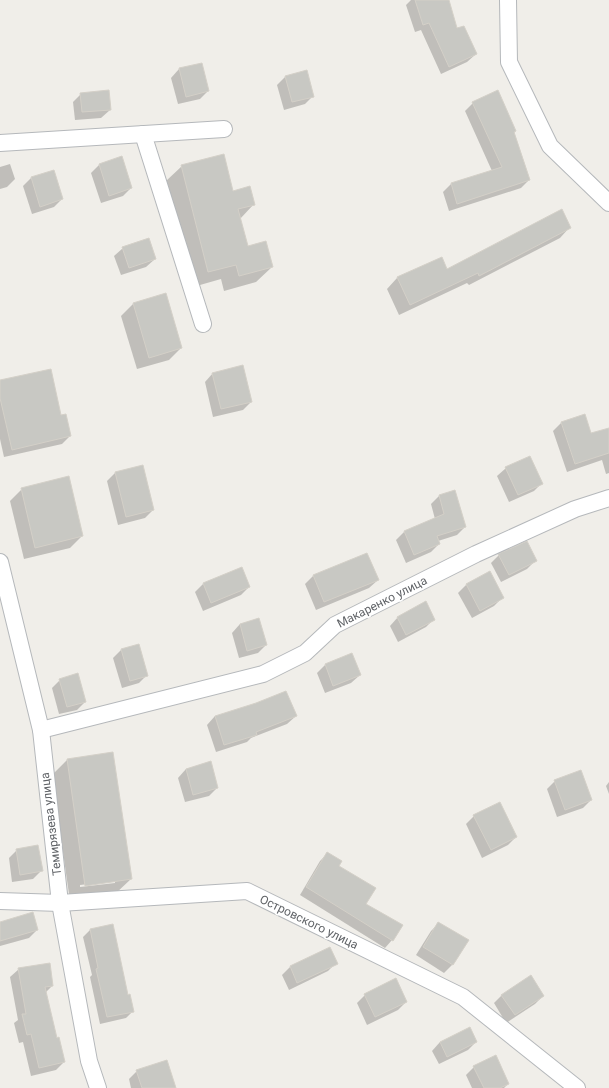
<svg xmlns="http://www.w3.org/2000/svg" width="609" height="1088" viewBox="0 0 609 1088" font-family="Roboto,sans-serif">
	<rect width="100%" height="100%" fill="#f0eee9"/>
	<!-- shadow -->
	<g fill="#0003" fill-rule="evenodd">
		<path d="M411,0H448L457,30L476,54L467,62L441,74L421,30L415,32L406,5Z"/>
		<path d="M179,69L208,91L200,99L178,104L171,78Z"/>
		<path d="M306,71L313,96L305,104L284,110L277,85L285,77Z"/>
		<path d="M81,94L110,110L101,118L75,120L73,102Z"/>
		<path d="M473,103L515,131L514,133L529,180L521,188L449,211L443,192L451,184L492,171L465,111Z"/>
		<path d="M10,164L15,179L7,187L0,189V167Z"/>
		<path d="M99,165L131,188L123,196L101,203L91,173Z"/>
		<path d="M182,166L254,204L240,219L247,247L272,267L256,282L224,291L221,279L193,287L166,181Z"/>
		<path d="M31,178L62,199L54,207L32,214L23,186Z"/>
		<path d="M570,227L560,238L469,285L467,283L399,315L387,289L397,278L441,258L447,271Z"/>
		<path d="M123,248L155,259L146,267L121,275L114,256Z"/>
		<path d="M165,294L181,348L169,360L137,369L121,316L133,304Z"/>
		<path d="M213,373L251,402L243,410L213,417L205,382Z"/>
		<path d="M0,381L70,436L62,444L4,457L0,439Z"/>
		<path d="M584,415L591,434L609,429V473L606,474L602,460L567,472L553,431L561,423Z"/>
		<path d="M142,466L153,510L145,518L118,525L107,481L115,473Z"/>
		<path d="M506,468L542,483L534,491L509,502L497,476Z"/>
		<path d="M22,489L82,536L70,548L24,559L10,501Z"/>
		<path d="M439,496L465,527L457,535L438,541L439,544L431,552L406,563L396,540L404,532L435,519L431,504Z"/>
		<path d="M367,554L378,580L369,588L316,610L305,584L313,576Z"/>
		<path d="M499,555L536,560L527,569L501,582L491,563Z"/>
		<path d="M241,568L249,587L241,595L203,611L195,592L203,584Z"/>
		<path d="M466,585L502,598L494,606L472,618L458,593Z"/>
		<path d="M398,617L434,619L426,627L398,642L390,626Z"/>
		<path d="M258,619L266,645L258,653L239,658L232,633L240,624Z"/>
		<path d="M138,645L147,675L139,683L122,688L113,658L121,650Z"/>
		<path d="M351,655L360,675L351,683L325,693L317,673L325,665Z"/>
		<path d="M60,680L85,702L77,710L59,714L52,688Z"/>
		<path d="M215,716H296L287,724L251,738L247,742L216,752L207,725Z"/>
		<path d="M67,760L131,879L115,894L70,901L52,775ZM115,881V883L80,887V885Z"/>
		<path d="M210,762L217,788L209,796L185,802L178,778L186,769Z"/>
		<path d="M555,781L591,800L583,808L557,817L547,789Z"/>
		<path d="M609,782V794L606,786Z"/>
		<path d="M474,816L516,837L508,845L482,858L466,824Z"/>
		<path d="M17,850L41,871L33,879L12,882L9,858Z"/>
		<path d="M328,853L392,940L385,948L300,895L320,861Z"/>
		<path d="M0,923L37,930L29,938L0,946Z"/>
		<path d="M439,923L467,941L452,965L444,973L416,955L431,931Z"/>
		<path d="M90,930L128,996L133,1011L126,1018L100,1024L90,977L92,975L83,937Z"/>
		<path d="M329,949L336,963L328,971L289,990L282,975L290,967Z"/>
		<path d="M19,969L52,986L45,993L56,1039L64,1062L56,1070L31,1076L23,1042L19,1043L14,1023L18,1020L10,977Z"/>
		<path d="M365,995L406,1002L398,1010L367,1025L357,1003Z"/>
		<path d="M502,995L543,996L535,1004L506,1023L494,1003Z"/>
		<path d="M440,1042H476L468,1050L439,1064L432,1051Z"/>
		<path d="M474,1067L508,1084L504,1088H472L466,1075Z"/>
		<path d="M137,1071L175,1088H131L129,1079Z"/>
	</g>
	<!-- building -->
	<g fill="#c8c8c3" stroke="#d4d0c8">
		<path d="M415,0H449L457,28L464,26L477,54L449,67L429,23L423,25Z"/>
		<path d="M202,63L209,91L186,97L179,68Z"/>
		<path d="M307,70L314,97L292,102L285,76Z"/>
		<path d="M109,90L111,110L82,112L80,93Z"/>
		<path d="M498,90L516,131L514,132L530,180L457,204L451,183L502,167L472,102Z"/>
		<path d="M224,154L233,191L250,186L255,205L238,209L248,246L266,241L273,267L239,276L236,265L208,272L181,165Z"/>
		<path d="M122,156L132,188L109,196L99,164Z"/>
		<path d="M54,170L63,199L40,207L31,177Z"/>
		<path d="M562,209L571,228L479,276L478,273L410,305L397,277L442,257L447,269Z"/>
		<path d="M149,238L156,259L129,268L122,247Z"/>
		<path d="M166,293L182,348L149,358L133,303Z"/>
		<path d="M243,365L252,402L221,409L212,373Z"/>
		<path d="M51,369L61,415L66,414L71,436L12,450L0,398V380Z"/>
		<path d="M585,414L591,433L609,428V453L575,464L561,422Z"/>
		<path d="M530,456L543,484L518,495L505,467Z"/>
		<path d="M143,465L154,510L126,517L115,472Z"/>
		<path d="M69,476L83,536L35,548L21,488Z"/>
		<path d="M455,490L466,527L437,536L440,544L414,555L404,531L444,514L439,495Z"/>
		<path d="M527,541L537,561L509,575L498,554Z"/>
		<path d="M367,553L379,580L324,602L313,575Z"/>
		<path d="M242,567L250,587L211,603L203,583Z"/>
		<path d="M490,571L504,598L480,611L466,584Z"/>
		<path d="M426,601L435,620L406,635L397,617Z"/>
		<path d="M259,618L267,645L247,651L240,624Z"/>
		<path d="M139,644L148,676L130,681L121,649Z"/>
		<path d="M352,653L361,675L333,686L325,664Z"/>
		<path d="M78,673L86,702L67,707L59,679Z"/>
		<path d="M286,691L297,716L256,732L257,735L224,745L215,716L256,703Z"/>
		<path d="M113,752L132,879L85,886L67,759Z"/>
		<path d="M211,761L218,788L193,795L186,769Z"/>
		<path d="M581,770L592,800L565,810L554,780Z"/>
		<path d="M500,802L517,837L491,850L473,815Z"/>
		<path d="M38,845L43,871L20,875L16,849Z"/>
		<path d="M327,852L342,861L339,866L376,888L366,904L403,925L393,941L306,887Z"/>
		<path d="M33,912L38,930L0,941V922Z"/>
		<path d="M438,922L469,940L453,965L423,947Z"/>
		<path d="M113,924L128,995L130,994L134,1012L107,1017L96,969L98,968L90,929Z"/>
		<path d="M330,947L338,964L297,983L290,966Z"/>
		<path d="M50,963L53,986L45,987L57,1038L59,1037L65,1062L39,1068L31,1034L27,1035L22,1014H26L18,968Z"/>
		<path d="M531,975L544,996L515,1015L501,995Z"/>
		<path d="M396,978L407,1002L375,1017L364,994Z"/>
		<path d="M470,1027L477,1042L447,1057L440,1042Z"/>
		<path d="M496,1055L509,1084L500,1088H484L473,1066Z"/>
		<path d="M167,1060L176,1088H142L136,1070Z"/>
	</g>
	<g fill="none" stroke-linecap="round" stroke-linejoin="round">
		<defs>
			<g id="minor">
				<path d="M508,0L509,62L550,146L609,203"/>
				<path d="M143,134L203,324"/>
				<path d="M0,143L224,129"/>
				<path d="M0,562L41,730L60,903L89,1061L98,1088"/>
				<path d="M41,730L263,674L305,653L335,625L476,554L575,509L609,498"/>
				<path d="M0,901L60,903L247,891L463,997L577,1088"/>
			</g>
		</defs>
		<!-- minor casing -->
		<use href="#minor" stroke="#b5b8bb" stroke-width="18"/>
		<!-- minor -->
		<use href="#minor" stroke="#fff" stroke-width="16"/>
	</g>
	<g text-anchor="middle" dominant-baseline="central" stroke-width="3.5" stroke-linejoin="round" paint-order="stroke">
		<!-- street labels -->
		<g font-size="12" fill="#606367" stroke="#fff">
			<text transform="translate(382 602) rotate(-27)">Макаренко улица</text>
			<text transform="translate(51 824) rotate(-97)">Темирязева улица</text>
			<text transform="translate(309 922) rotate(26)">Островского улица</text>
		</g>
	</g>
</svg>
